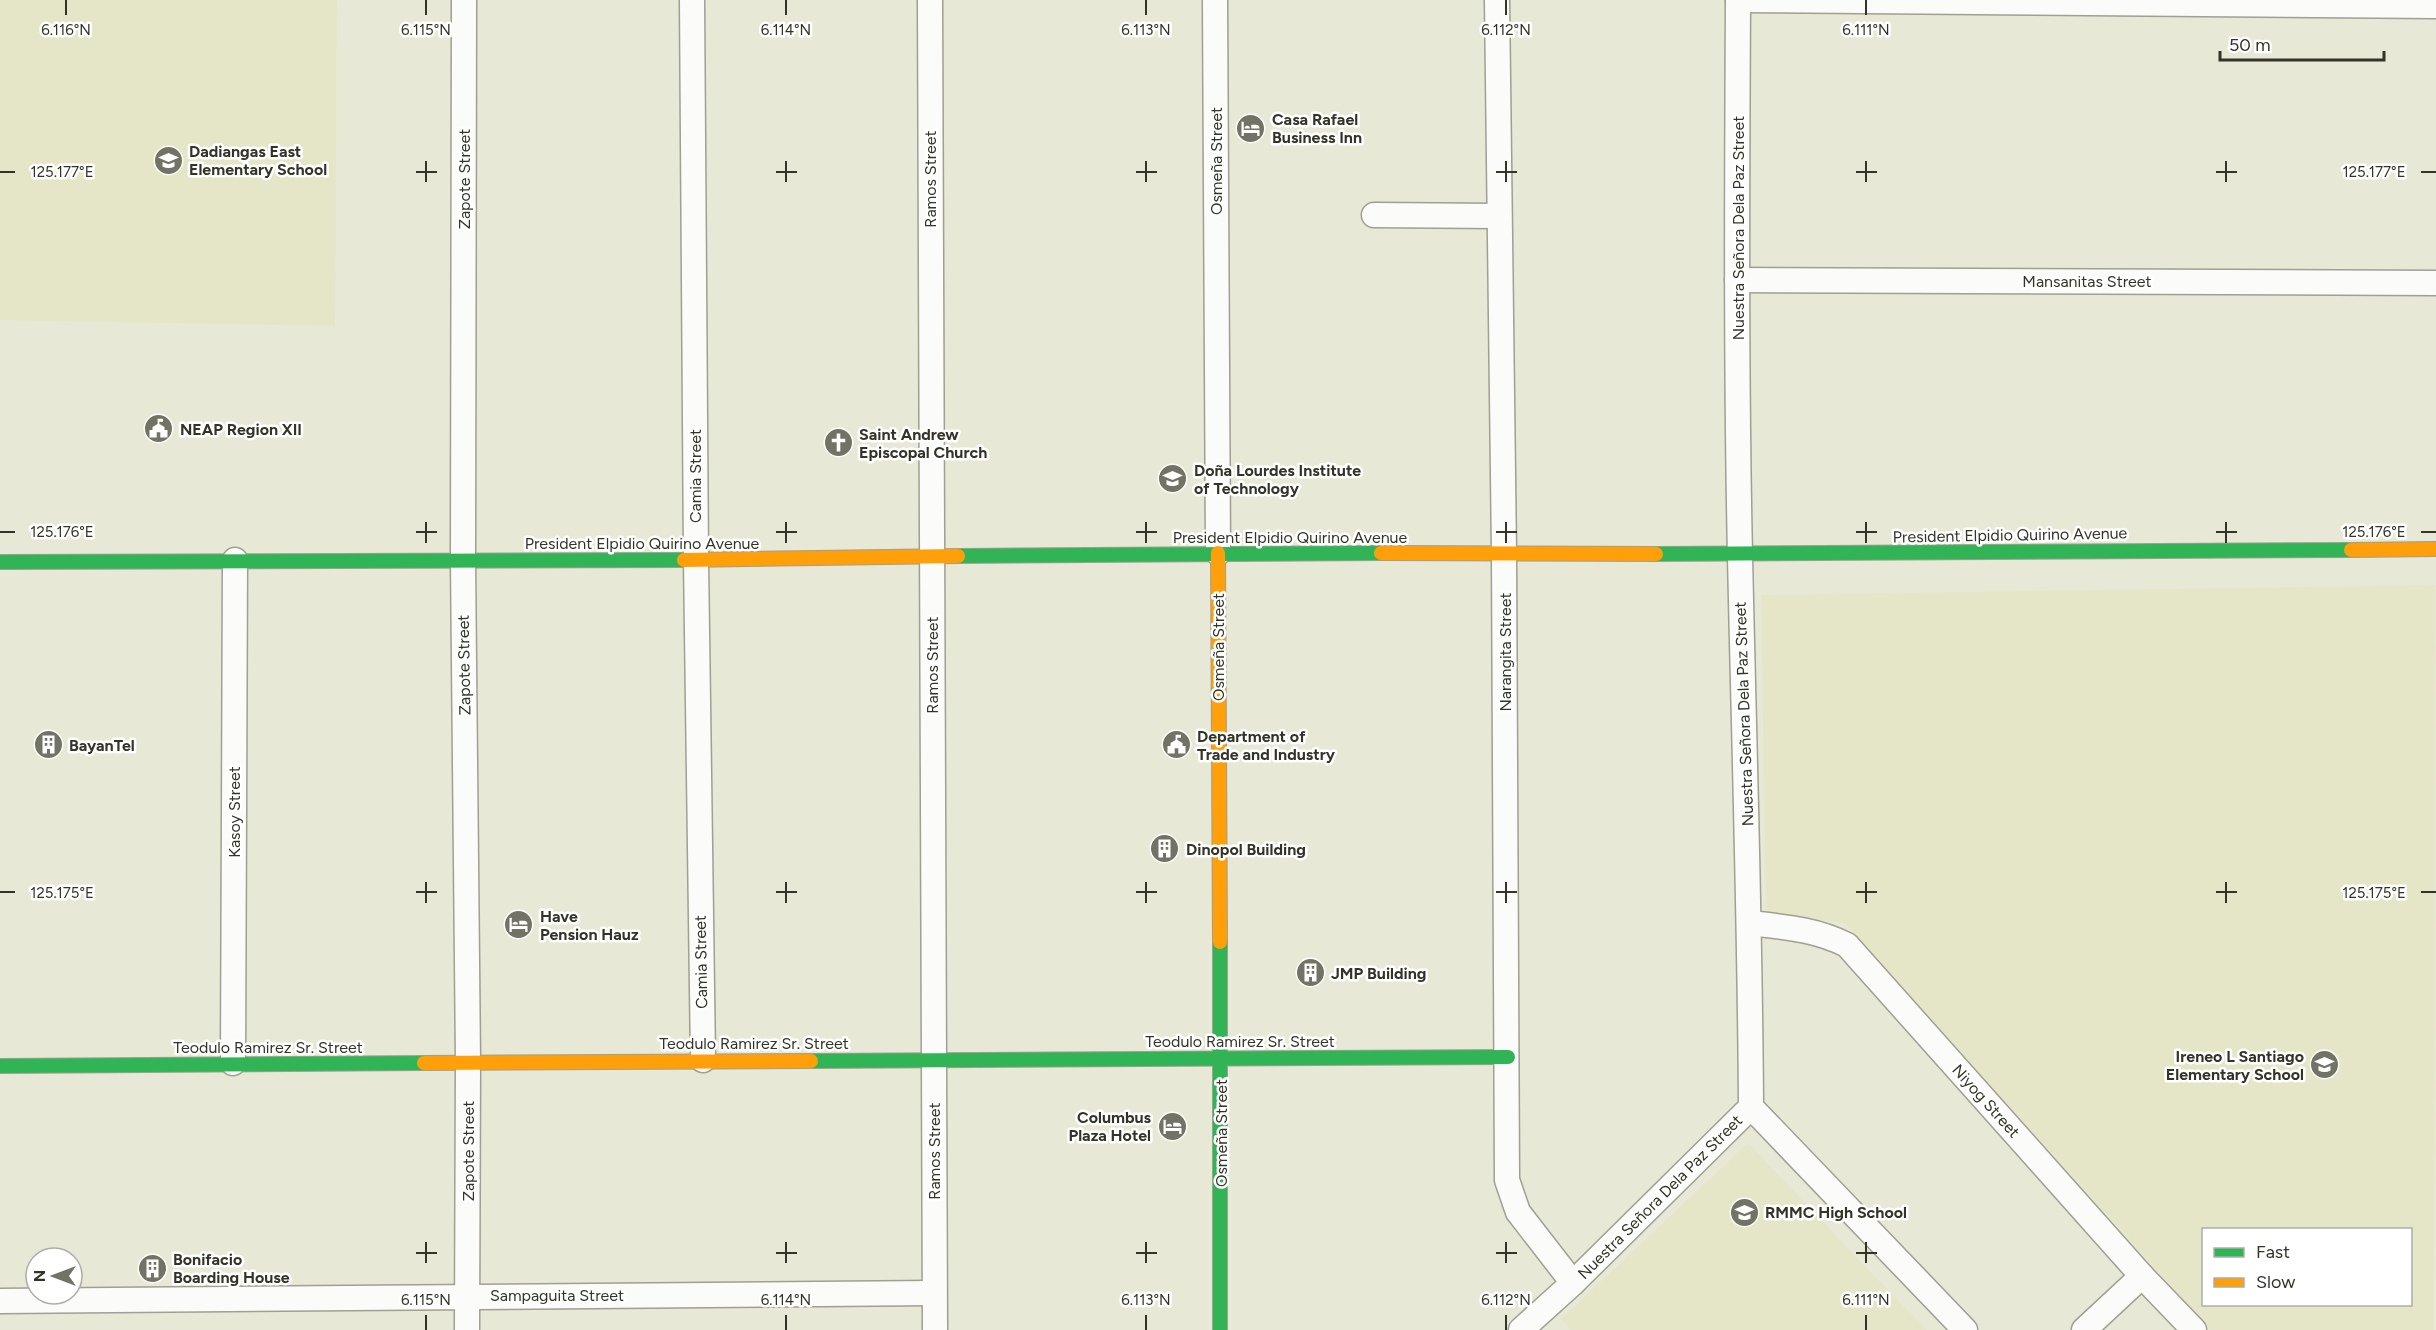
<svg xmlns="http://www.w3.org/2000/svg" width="2436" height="1330" viewBox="0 0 2436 1330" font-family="Figtree,sans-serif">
	<rect width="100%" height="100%" fill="#e7e8d6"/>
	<!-- built -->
	<g fill="#e5e6c8" fill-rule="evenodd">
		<path d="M0,0H337L335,326L0,320Z"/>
		<path d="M2435,585L2434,1330H2211L1845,923L1766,916L1761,595ZM2204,1230H2410V1304H2204Z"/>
		<path d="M1748,1143L1880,1282L1927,1330H1571L1561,1319Z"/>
	</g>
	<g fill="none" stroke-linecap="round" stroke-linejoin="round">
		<defs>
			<g id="street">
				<path d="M464,0L463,561L468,1062L467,1330"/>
				<path d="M692,0L696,560L703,1060"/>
				<path d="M930,0L935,1330"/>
				<path d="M1215,0L1218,553"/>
				<path d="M1497,0L1504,554L1507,1180L1518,1212L1573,1283"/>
				<path d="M1738,0L2436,6"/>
				<path d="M1374,215L1499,216"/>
				<path d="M1737,280L2436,283"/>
				<path d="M1750,923C1784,927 1815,929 1847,945L2142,1276L2194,1330"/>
				<path d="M233,1063L235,560"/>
				<path d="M1751,1107L1965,1330"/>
				<path d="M0,1301L934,1293"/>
				<path d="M1521,1330L1573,1283L1751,1107C1750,923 1744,740 1740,556C1736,371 1737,185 1738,0"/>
				<path d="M2084,1330L2142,1276"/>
			</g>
			<g id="fast">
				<path d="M1656,554L2351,550"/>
				<path d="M958,556L1381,553"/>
				<path d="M0,562L684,560"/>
				<path d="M811,1061L1508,1057"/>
				<path d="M0,1066L424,1063"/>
				<path d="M1220,1330V942"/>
			</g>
			<g id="slow">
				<path d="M2351,550L2436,549"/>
				<path d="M1218,553L1220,942"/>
				<path d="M1381,553L1656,554"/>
				<path d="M684,560L958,556"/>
				<path d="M424,1063L811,1061"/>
			</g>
		</defs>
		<!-- street casing -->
		<use href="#street" stroke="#9f9f92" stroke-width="27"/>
		<!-- fast casing -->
		<use href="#fast" stroke="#9f9f92" stroke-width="16"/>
		<!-- slow casing -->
		<use href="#slow" stroke="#9f9f92" stroke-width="16"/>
		<!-- street -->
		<use href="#street" stroke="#fbfcf9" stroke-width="24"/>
		<!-- fast -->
		<use href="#fast" stroke="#30b455" stroke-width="14"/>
		<!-- slow -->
		<use href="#slow" stroke="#ff9f0a" stroke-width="14"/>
	</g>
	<!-- ticks -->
	<path fill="none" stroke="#333427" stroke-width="2" d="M66,0V15M426,0V15M786,0V15M1146,0V15M1506,0V15M1866,0V15M426,161V182M786,161V182M1146,161V182M1506,161V182M1866,161V182M2226,161V182M0,172H15M416,172H437M776,172H797M1136,172H1157M1496,172H1517M1856,172H1877M2216,172H2237M2421,172H2436M426,522V543M786,522V543M1146,522V543M1506,522V543M1866,522V543M2226,522V543M0,532H15M416,532H437M776,532H797M1136,532H1157M1496,532H1517M1856,532H1877M2216,532H2237M2421,532H2436M426,882V903M786,882V903M1146,882V903M1506,882V903M1866,882V903M2226,882V903M0,892H15M416,892H437M776,892H797M1136,892H1157M1496,892H1517M1856,892H1877M2216,892H2237M2421,892H2436M426,1242V1263M786,1242V1263M1146,1242V1263M1506,1242V1263M1866,1242V1263M416,1253H437M776,1253H797M1136,1253H1157M1496,1253H1517M1856,1253H1877M426,1315V1330M786,1315V1330M1146,1315V1330M1506,1315V1330M1866,1315V1330"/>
	<!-- icons -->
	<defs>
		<symbol id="hotel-disc" viewBox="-11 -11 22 22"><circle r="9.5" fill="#727364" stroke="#fff"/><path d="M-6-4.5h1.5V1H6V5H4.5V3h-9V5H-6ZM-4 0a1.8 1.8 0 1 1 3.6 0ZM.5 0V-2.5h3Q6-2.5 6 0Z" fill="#fff"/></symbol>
		<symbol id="school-disc" viewBox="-11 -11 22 22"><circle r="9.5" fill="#727364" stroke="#fff"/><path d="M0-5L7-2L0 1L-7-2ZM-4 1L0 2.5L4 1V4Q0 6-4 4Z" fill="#fff"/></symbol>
		<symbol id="civic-disc" viewBox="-11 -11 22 22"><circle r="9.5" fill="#727364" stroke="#fff"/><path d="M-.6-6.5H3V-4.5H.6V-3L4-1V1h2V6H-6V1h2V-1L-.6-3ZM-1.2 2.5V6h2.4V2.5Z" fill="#fff"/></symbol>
		<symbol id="church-disc" viewBox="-11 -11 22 22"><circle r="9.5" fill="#727364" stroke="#fff"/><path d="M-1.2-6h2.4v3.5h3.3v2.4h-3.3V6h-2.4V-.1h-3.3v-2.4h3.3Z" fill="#fff"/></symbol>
		<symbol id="university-disc" viewBox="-11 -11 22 22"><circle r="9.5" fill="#727364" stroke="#fff"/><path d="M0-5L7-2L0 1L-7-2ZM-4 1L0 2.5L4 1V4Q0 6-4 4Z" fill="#fff"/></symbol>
		<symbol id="building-disc" viewBox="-11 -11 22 22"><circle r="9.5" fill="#727364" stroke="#fff"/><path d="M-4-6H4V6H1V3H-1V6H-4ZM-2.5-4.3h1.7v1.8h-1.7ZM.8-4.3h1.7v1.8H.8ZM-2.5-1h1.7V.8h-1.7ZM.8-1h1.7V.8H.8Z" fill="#fff"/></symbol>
	</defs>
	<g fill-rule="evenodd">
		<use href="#hotel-disc" x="1234" y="112" width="33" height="33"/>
		<use href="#school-disc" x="152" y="144" width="33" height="33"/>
		<use href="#civic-disc" x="142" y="412" width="33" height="33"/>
		<use href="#church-disc" x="822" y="426" width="33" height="33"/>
		<use href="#university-disc" x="1156" y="462" width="33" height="33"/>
		<use href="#building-disc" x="32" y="728" width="33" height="33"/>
		<use href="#civic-disc" x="1160" y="728" width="33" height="33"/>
		<use href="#building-disc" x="1148" y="832" width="33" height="33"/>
		<use href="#hotel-disc" x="502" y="908" width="33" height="33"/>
		<use href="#building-disc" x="1294" y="956" width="33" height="33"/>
		<use href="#school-disc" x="2308" y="1048" width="33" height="33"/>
		<use href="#hotel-disc" x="1156" y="1110" width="33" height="33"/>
		<use href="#school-disc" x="1728" y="1196" width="33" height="33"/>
		<use href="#building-disc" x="136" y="1252" width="33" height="33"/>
	</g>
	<g text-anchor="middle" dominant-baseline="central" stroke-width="5" stroke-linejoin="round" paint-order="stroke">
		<!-- poi labels -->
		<g font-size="16" font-weight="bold" fill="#333427" stroke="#fff" text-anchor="start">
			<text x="1272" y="119">Casa Rafael<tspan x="1272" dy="18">Business Inn</tspan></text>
			<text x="189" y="151">Dadiangas East<tspan x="189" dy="18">Elementary School</tspan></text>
			<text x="180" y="429">NEAP Region XII</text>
			<text x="859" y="434">Saint Andrew<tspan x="859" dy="18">Episcopal Church</tspan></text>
			<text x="1194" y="470">Doña Lourdes Institute<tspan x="1194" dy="18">of Technology</tspan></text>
			<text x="1197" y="736">Department of<tspan x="1197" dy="18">Trade and Industry</tspan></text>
			<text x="69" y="745">BayanTel</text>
			<text x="1186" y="849">Dinopol Building</text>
			<text x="540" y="916">Have<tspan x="540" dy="18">Pension Hauz</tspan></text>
			<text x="1331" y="973">JMP Building</text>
			<text x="2304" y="1056" text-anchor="end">Ireneo L Santiago<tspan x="2304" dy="18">Elementary School</tspan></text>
			<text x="1151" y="1117" text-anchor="end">Columbus<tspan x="1151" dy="18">Plaza Hotel</tspan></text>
			<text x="1765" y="1212">RMMC High School</text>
			<text x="173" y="1259">Bonifacio<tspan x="173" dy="18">Boarding House</tspan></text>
		</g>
		<!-- street labels -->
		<g font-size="16" fill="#333427" stroke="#fff">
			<text transform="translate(1216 161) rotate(-90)">Osmeña Street</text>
			<text transform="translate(464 179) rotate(-90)">Zapote Street</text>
			<text transform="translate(930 179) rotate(-90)">Ramos Street</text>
			<text transform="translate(1738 228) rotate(-90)">Nuestra Señora Dela Paz Street</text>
			<text x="2087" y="281">Mansanitas Street</text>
			<text transform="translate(695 476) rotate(-90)">Camia Street</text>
			<text transform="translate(2010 535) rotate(-1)">President Elpidio Quirino Avenue</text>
			<text x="1290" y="537">President Elpidio Quirino Avenue</text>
			<text x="642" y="543">President Elpidio Quirino Avenue</text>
			<text transform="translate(1218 647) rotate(-90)">Osmeña Street</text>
			<text transform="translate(1505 652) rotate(-90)">Narangita Street</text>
			<text transform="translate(464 665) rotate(-91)">Zapote Street</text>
			<text transform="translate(932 665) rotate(-90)">Ramos Street</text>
			<text transform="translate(1744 714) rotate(-92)">Nuestra Señora Dela Paz Street</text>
			<text transform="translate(234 812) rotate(-90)">Kasoy Street</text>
			<text transform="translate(701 962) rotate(-91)">Camia Street</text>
			<text x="1240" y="1041">Teodulo Ramirez Sr. Street</text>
			<text x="754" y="1043">Teodulo Ramirez Sr. Street</text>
			<text x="268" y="1047">Teodulo Ramirez Sr. Street</text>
			<text transform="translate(1986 1101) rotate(48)">Niyog Street</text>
			<text transform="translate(1221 1133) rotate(-90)">Osmeña Street</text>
			<text transform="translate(468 1151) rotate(-90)">Zapote Street</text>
			<text transform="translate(934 1151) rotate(-90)">Ramos Street</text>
			<text transform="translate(1660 1197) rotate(-45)">Nuestra Señora Dela Paz Street</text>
			<text x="557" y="1295">Sampaguita Street</text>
		</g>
	</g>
	<g font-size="15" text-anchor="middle" fill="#333427" stroke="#fff" stroke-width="5" stroke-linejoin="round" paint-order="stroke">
		<text x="66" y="35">6.116°N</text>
		<text x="426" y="35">6.115°N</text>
		<text x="786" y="35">6.114°N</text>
		<text x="1146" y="35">6.113°N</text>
		<text x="1506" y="35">6.112°N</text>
		<text x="1866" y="35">6.111°N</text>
		<text x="2374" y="177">125.177°E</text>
		<text x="62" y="177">125.177°E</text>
		<text x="2374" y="537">125.176°E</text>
		<text x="62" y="537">125.176°E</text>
		<text x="2374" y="898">125.175°E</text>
		<text x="62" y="898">125.175°E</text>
		<text x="426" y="1305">6.115°N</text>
		<text x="786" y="1305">6.114°N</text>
		<text x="1146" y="1305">6.113°N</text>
		<text x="1506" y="1305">6.112°N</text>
		<text x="1866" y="1305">6.111°N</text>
	</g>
	<!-- legend -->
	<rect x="2202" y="1228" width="210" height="78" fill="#ffffff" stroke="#adaea9" stroke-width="1.5"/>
	<rect x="2214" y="1248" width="30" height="9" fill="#30b455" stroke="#adaea9" stroke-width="1.5"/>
	<text x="2256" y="1258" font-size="18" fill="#333427">Fast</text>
	<rect x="2214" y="1278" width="30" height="9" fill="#ff9f0a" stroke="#adaea9" stroke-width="1.5"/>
	<text x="2256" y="1288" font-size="18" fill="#333427">Slow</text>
	<!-- north arrow -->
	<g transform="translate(54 1276) rotate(270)"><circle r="28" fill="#ffffff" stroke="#adaea9" stroke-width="1.5"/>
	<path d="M0-4.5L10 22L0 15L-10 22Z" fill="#727364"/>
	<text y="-9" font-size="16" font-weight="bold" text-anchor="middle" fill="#333427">N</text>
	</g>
	<!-- scale -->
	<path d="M2220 51v9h164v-9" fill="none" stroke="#333427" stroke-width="3"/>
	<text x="2229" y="51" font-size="18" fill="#333427" stroke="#ffffff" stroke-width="4.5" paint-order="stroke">50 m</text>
</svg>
